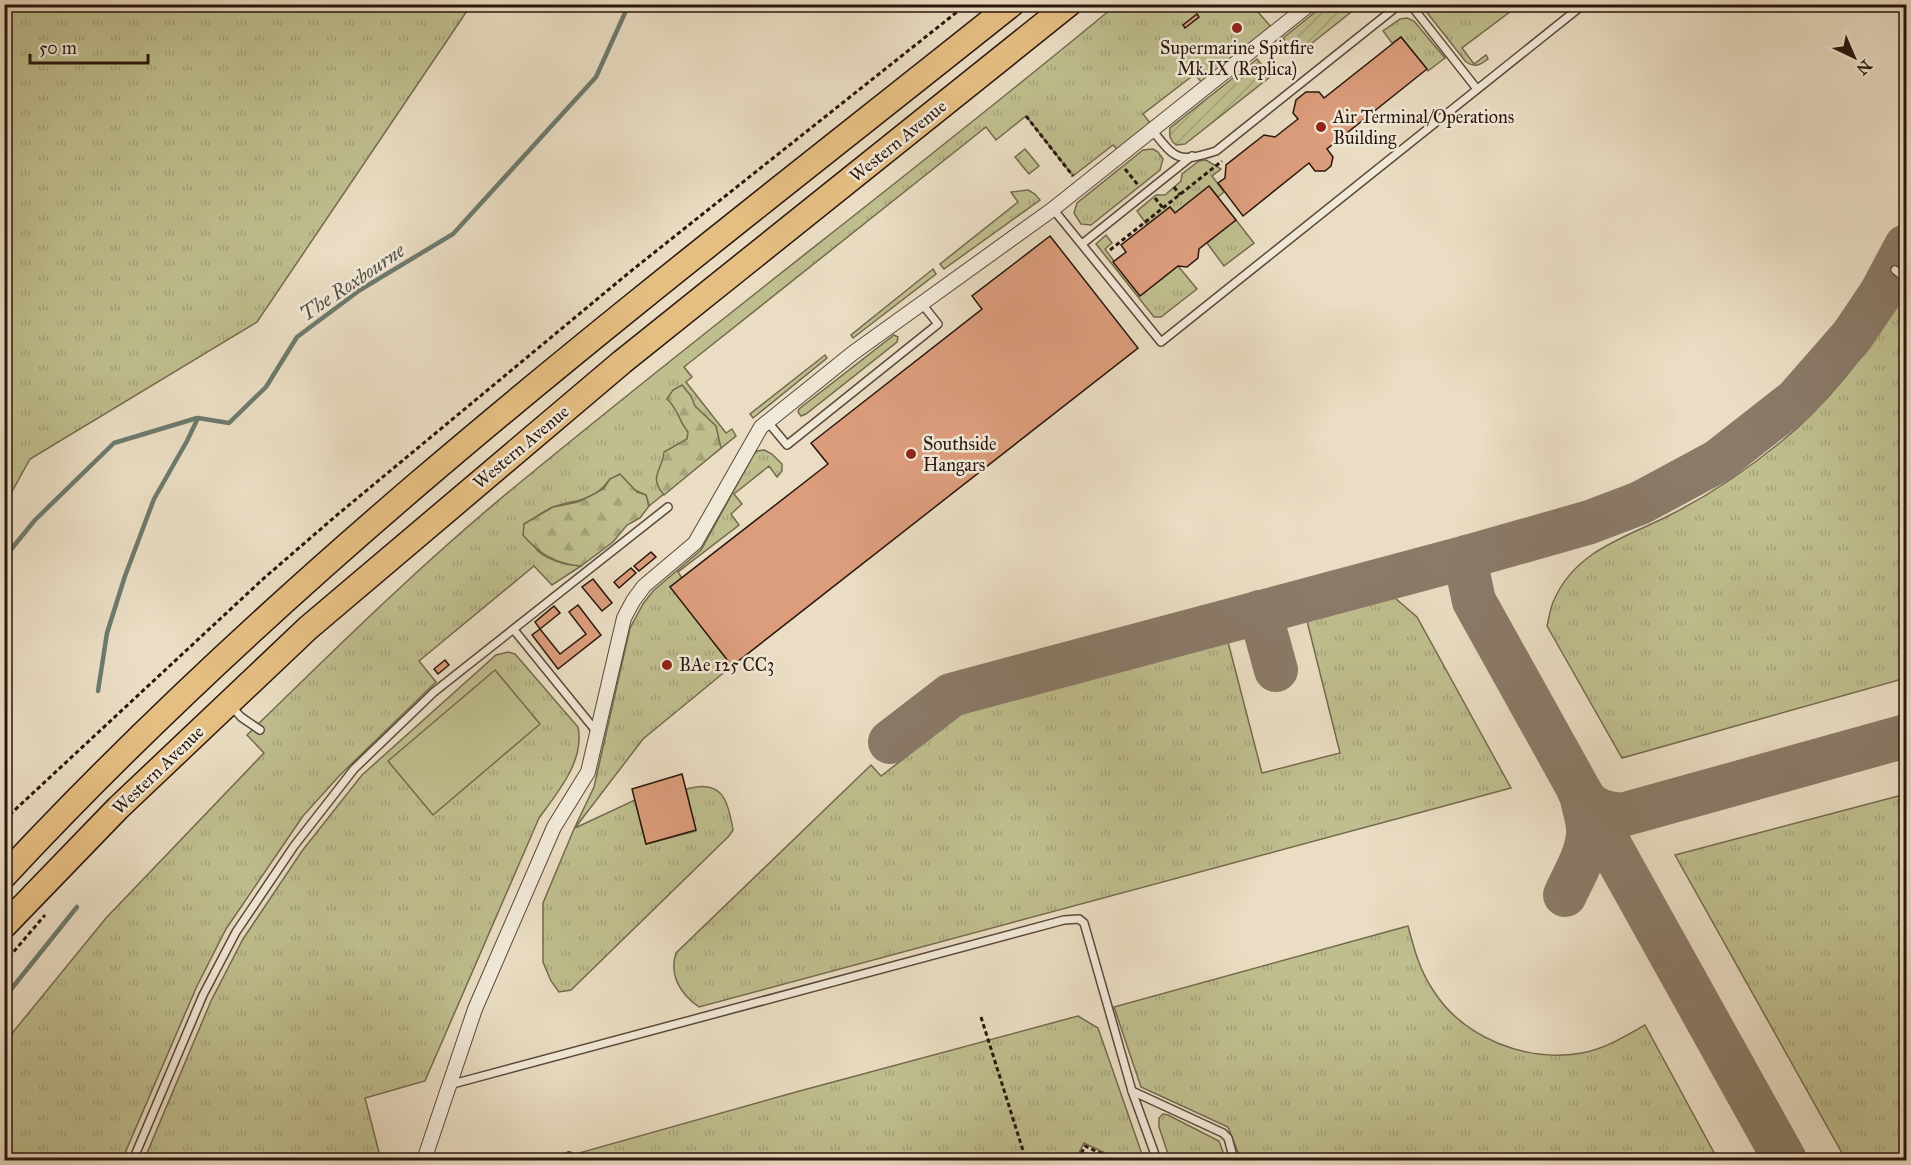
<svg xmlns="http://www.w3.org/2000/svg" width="1911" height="1165" viewBox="0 0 1911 1165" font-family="'IM FELL Great Primer',serif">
	<defs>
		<pattern id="grass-tufts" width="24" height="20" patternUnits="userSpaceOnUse" patternTransform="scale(1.5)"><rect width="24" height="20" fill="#bfbe8e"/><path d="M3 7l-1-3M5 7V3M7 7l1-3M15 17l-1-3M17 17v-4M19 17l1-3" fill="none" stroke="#a4a379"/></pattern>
		<pattern id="forest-firs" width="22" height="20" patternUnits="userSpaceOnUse" patternTransform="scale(1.5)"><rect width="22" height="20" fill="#bfbe8e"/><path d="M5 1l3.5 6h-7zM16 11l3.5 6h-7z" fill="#a4a379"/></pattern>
		<pattern id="garden-furrows" width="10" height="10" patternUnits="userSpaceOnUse" patternTransform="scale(1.5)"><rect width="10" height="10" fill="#bfbe8e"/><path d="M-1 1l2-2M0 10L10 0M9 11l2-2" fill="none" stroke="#a4a379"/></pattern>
	</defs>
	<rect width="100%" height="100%" fill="#eaddc3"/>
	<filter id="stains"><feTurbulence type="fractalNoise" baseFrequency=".00333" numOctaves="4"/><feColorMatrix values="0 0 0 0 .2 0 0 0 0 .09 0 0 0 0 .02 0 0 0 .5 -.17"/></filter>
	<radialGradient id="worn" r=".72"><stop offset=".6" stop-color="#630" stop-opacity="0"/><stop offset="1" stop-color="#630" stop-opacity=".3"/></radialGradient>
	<!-- grass -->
	<g fill="url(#grass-tufts)" stroke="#746a4e" stroke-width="1.5">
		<path d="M5,4L471,5L257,322L30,459L5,504Z"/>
		<path d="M1116,5H1252L1271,27L1202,83L1195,74L1143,114L1151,124L1118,150L1113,145L1073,176L1026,116L996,140L986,127L684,367L692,377L686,382L726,433L732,429L736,436L649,506L646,495L610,479C592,504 577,498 553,507C543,511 534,519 524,524C528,531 530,540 534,546C542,560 567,565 581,566L552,585L534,566L419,661L436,682L340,775L303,816L226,929L197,986L122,1160H5V1042L106,918L264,753L247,735C338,646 429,556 528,476C722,316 923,165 1116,5Z"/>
		<path d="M1421,5H1519L1462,48L1474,64L1486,55L1488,59C1480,65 1475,68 1466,62Z"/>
		<path d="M1407,18L1414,21L1445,58L1428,71L1401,37L1392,43L1383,31L1400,19Z"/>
		<path d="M1025,149L1039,166L1029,174L1015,157Z"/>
		<path d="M1153,149L1158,152L1163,159L1160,170L1091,225L1081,224L1074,213L1077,203L1143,150Z"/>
		<path d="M1206,160L1221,169L1212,176L1224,192L1218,197L1209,186L1175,213L1170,207L1147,225L1137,211L1156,195H1165L1181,181L1182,174L1199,161Z"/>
		<path d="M1028,190L1035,194L1040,200L944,269L940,264L1018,202L1011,192Z"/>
		<path d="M1236,220L1254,243L1224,266L1207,243Z"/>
		<path d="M1106,235L1112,243L1105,249L1140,296L1178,266L1197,289L1161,317H1154L1096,244Z"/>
		<path d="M933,269L936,274L853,338L851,335Z"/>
		<path d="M1906,290V678L1622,758L1547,626C1549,618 1550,608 1554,600C1576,550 1625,538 1668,516C1708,496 1748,469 1782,441C1831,401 1874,343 1906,290Z"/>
		<path d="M894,335L898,337L897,342L806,414L801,416L798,412L799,409Z"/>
		<path d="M825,355L827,358L753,418L750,414Z"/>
		<path d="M764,450L772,454L782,464V471L777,477L769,466L734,494L742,504L731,514L739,525L678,572L682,578L671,587L732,666L643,739L575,828L635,800L646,844L696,831L686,789C722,779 728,799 733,830L729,836L571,990L559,992L551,981L543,962V903L574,829L594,787L630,628L643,604L653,591L701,550L754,454L757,451Z"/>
		<path d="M1395,598L1417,617L1511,788L699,1007C680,994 669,975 676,953L871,765L881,776L963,713L1228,642L1262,773L1340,753L1307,621Z"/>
		<path d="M508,652L515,654L578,727C585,761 557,793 539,818L425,1081L365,1098L381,1160H144L211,1001L243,939L302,851L362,775L496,655Z"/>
		<path d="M1906,794V1160H1846L1675,855Z"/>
		<path d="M1408,926C1414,949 1420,971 1433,990C1463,1038 1527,1063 1582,1053C1604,1049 1626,1036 1645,1025L1718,1160H1241L1228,1127L1141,1087L1114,1007Z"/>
		<path d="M1078,1016L1098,1028L1144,1160H1120L1084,1143L1075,1160H1031L1029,1156L1022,1157L1023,1160H577L579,1153L796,1092Z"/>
		<path d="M1163,1114L1168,1115L1219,1141L1226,1160H1170L1159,1127V1118Z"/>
	</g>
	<!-- forest -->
	<g fill="url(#forest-firs)" stroke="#746a4e" stroke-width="1.5">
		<path d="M682,385L691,396L695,406L716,426L721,448L664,495C648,476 662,472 664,452L687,439L688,432C678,420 679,410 667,399L673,390Z"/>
		<path d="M620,474L637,492L646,495L649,506L640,518L627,525L613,542L581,566C556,564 539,554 523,535L524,524L553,507L578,502L596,493L604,488L610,479Z"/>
	</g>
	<!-- park -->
	<path fill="#bfbe8e" stroke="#746a4e" stroke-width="1.5" d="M495,670L540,724L433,815L388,761Z"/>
	<!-- garden -->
	<g fill="url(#garden-furrows)" stroke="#746a4e" stroke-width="1.5">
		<path d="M1324,5H1360L1297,55L1283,38Z"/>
		<path d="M1257,59L1271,76L1185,144L1176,145C1170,140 1169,136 1170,128Z"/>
	</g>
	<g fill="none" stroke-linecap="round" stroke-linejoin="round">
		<!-- stream -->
		<g stroke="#6d7a6d" stroke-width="4.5">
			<path d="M4,558L35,520L114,443L197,418"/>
			<path d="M98,691L107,633L125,576L154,499L187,441L198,418L229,423L266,387L297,337L360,290L453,234L596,77L629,4"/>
			<path d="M4,998L77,907"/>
		</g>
		<!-- taxiway -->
		<g stroke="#8a7a68" stroke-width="44">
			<path d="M1467,557L1469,578L1474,601L1785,1160"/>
			<path d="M1260,612L1276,670"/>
			<path d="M890,742L951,695L1467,557L1590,522L1640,503L1718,461L1796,400L1852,336L1881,293L1906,246"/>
			<path d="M1579,791C1589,809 1602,813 1622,815L1906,736"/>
			<path d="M1565,895C1574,875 1590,850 1588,827C1587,818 1584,808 1582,799"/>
		</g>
	</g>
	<!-- building -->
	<g fill="#dc9d7c" stroke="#2a160d" stroke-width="1.5">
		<path d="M1197,14L1199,17L1185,28L1183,25Z"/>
		<path d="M1401,37L1427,69L1327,149L1333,157L1331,166L1325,171H1315L1309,163L1243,216L1218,183L1225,178L1226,165L1264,135L1275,137L1298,119L1293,113L1296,100L1306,92H1319L1324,98Z"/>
		<path d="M1209,186L1236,220L1199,249L1198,258L1187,267L1178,266L1140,296L1113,262L1126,252L1121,245L1170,207L1175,213Z"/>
		<path d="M1050,236L1138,348L732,666L670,587L828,464L811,443L982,309L972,296Z"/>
		<path d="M651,552L656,557L639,571L634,566Z"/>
		<path d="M631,568L636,573L619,588L614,582Z"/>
		<path d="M593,579L612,603L602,611L582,587Z"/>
		<path d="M578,605L601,635L558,669L532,635L540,629L560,654L586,634L569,612Z"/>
		<path d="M554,606L560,613L540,629L535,622Z"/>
		<path d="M445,660L449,665L438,674L434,669Z"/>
		<path d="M682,774L696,830L646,844L632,789Z"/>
		<path d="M1086,1153L1102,1160H1082Z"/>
	</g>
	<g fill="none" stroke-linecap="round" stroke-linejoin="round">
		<defs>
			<g id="lane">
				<path d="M1410,4L1477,89"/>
				<path d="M1152,130C1176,160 1178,163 1216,151L1400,4"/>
				<path d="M1053,209L1161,342L1584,4"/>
				<path d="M1082,244L1192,156"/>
				<path d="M1895,270L1906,279"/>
				<path d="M767,421L787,445L938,324L922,304"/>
				<path d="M514,630L596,731"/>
				<path d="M232,707L241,717L260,730"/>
				<path d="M449,1085L1064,920L1079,919L1084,923L1132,1091L1157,1160"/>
				<path d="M1132,1091L1223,1133L1228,1138L1234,1160"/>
				<path d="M569,1156L570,1160"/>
				<path d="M133,1160L203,995L236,932L294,846L354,769L434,692L668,507"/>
			</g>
			<path id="street" d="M424,1160L475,1009L554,827L588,772L624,618L633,601L644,586L695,543L761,427L853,353L1053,209L1310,4"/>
			<g id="highway">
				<path d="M4,876C307,550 665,281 1012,4"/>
				<path d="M4,926L118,808L308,628L622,362L1069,4"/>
			</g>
		</defs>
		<!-- lane casing -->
		<use href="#lane" stroke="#5a483a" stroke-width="10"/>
		<!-- street casing -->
		<use href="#street" stroke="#5a483a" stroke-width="16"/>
		<!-- highway casing -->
		<use href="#highway" stroke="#2a160d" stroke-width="27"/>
		<!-- path -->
		<g stroke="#2a160d" stroke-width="3" stroke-dasharray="4.5 3" stroke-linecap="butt">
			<path d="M1026,116L1073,176"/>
			<path d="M1125,169L1138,185"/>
			<path d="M1174,187L1180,195"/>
			<path d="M1155,198L1163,208"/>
			<path d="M1110,250L1222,161"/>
			<path d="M4,820L263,579L337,515L631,271L967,4"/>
			<path d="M4,963L45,915"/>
			<path d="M981,1017L1026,1160"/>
			<path d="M1078,1160L1085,1146L1115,1160"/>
		</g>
		<!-- lane -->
		<use href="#lane" stroke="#f1e9d8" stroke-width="7"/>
		<!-- street -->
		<use href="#street" stroke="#f1e9d8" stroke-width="14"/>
		<!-- highway -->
		<use href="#highway" stroke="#e5be82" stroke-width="24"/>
	</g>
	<!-- markers -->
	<g fill="#8f2418" stroke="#f1e9d8" stroke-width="2">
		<circle cx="1237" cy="28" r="6"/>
		<circle cx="1321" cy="127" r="6"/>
		<circle cx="911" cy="454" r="6"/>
		<circle cx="667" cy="665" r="6"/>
	</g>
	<g text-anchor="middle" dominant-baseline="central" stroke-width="5" stroke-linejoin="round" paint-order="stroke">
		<!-- poi labels -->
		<g font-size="18" fill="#2a160d" stroke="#f1e9d8" text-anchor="start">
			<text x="1237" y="48" text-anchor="middle">Supermarine Spitfire<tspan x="1237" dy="21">Mk.IX (Replica)</tspan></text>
			<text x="1333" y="117">Air Terminal/Operations<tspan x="1333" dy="21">Building</tspan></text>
			<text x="923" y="444">Southside<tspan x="923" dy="21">Hangars</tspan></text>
			<text x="679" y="665">BAe 125 CC3</text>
		</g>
		<!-- street labels -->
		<g font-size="18" fill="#2a160d" stroke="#f1e9d8">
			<text transform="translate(898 141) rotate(-39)">Western Avenue</text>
			<text transform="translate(521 447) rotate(-40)">Western Avenue</text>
			<text transform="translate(158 770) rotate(-44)">Western Avenue</text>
		</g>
		<!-- water labels -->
		<g font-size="20" font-style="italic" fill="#515045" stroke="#f1e9d8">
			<text transform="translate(352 282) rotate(-34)">The Roxbourne</text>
		</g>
	</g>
	<!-- margin -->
	<rect width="1911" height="1165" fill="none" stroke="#eaddc3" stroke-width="24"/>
	<rect x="6" y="6" width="1899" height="1153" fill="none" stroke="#2a160d" stroke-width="3"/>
	<rect x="12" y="12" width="1887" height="1141" fill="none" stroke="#2a160d" stroke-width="1.5"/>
	<!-- north arrow -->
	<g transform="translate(1854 57) rotate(136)" stroke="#f1e9d8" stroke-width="4.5" paint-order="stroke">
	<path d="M0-4.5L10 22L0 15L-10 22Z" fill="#2a160d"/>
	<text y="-9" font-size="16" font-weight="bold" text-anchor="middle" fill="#2a160d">N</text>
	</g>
	<!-- scale -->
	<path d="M30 54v9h118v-9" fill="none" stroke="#2a160d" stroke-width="3"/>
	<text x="39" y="54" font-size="18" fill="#2a160d" stroke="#f1e9d8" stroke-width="4.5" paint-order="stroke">50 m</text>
	<rect width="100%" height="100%" filter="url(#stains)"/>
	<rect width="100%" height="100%" fill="url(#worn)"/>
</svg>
